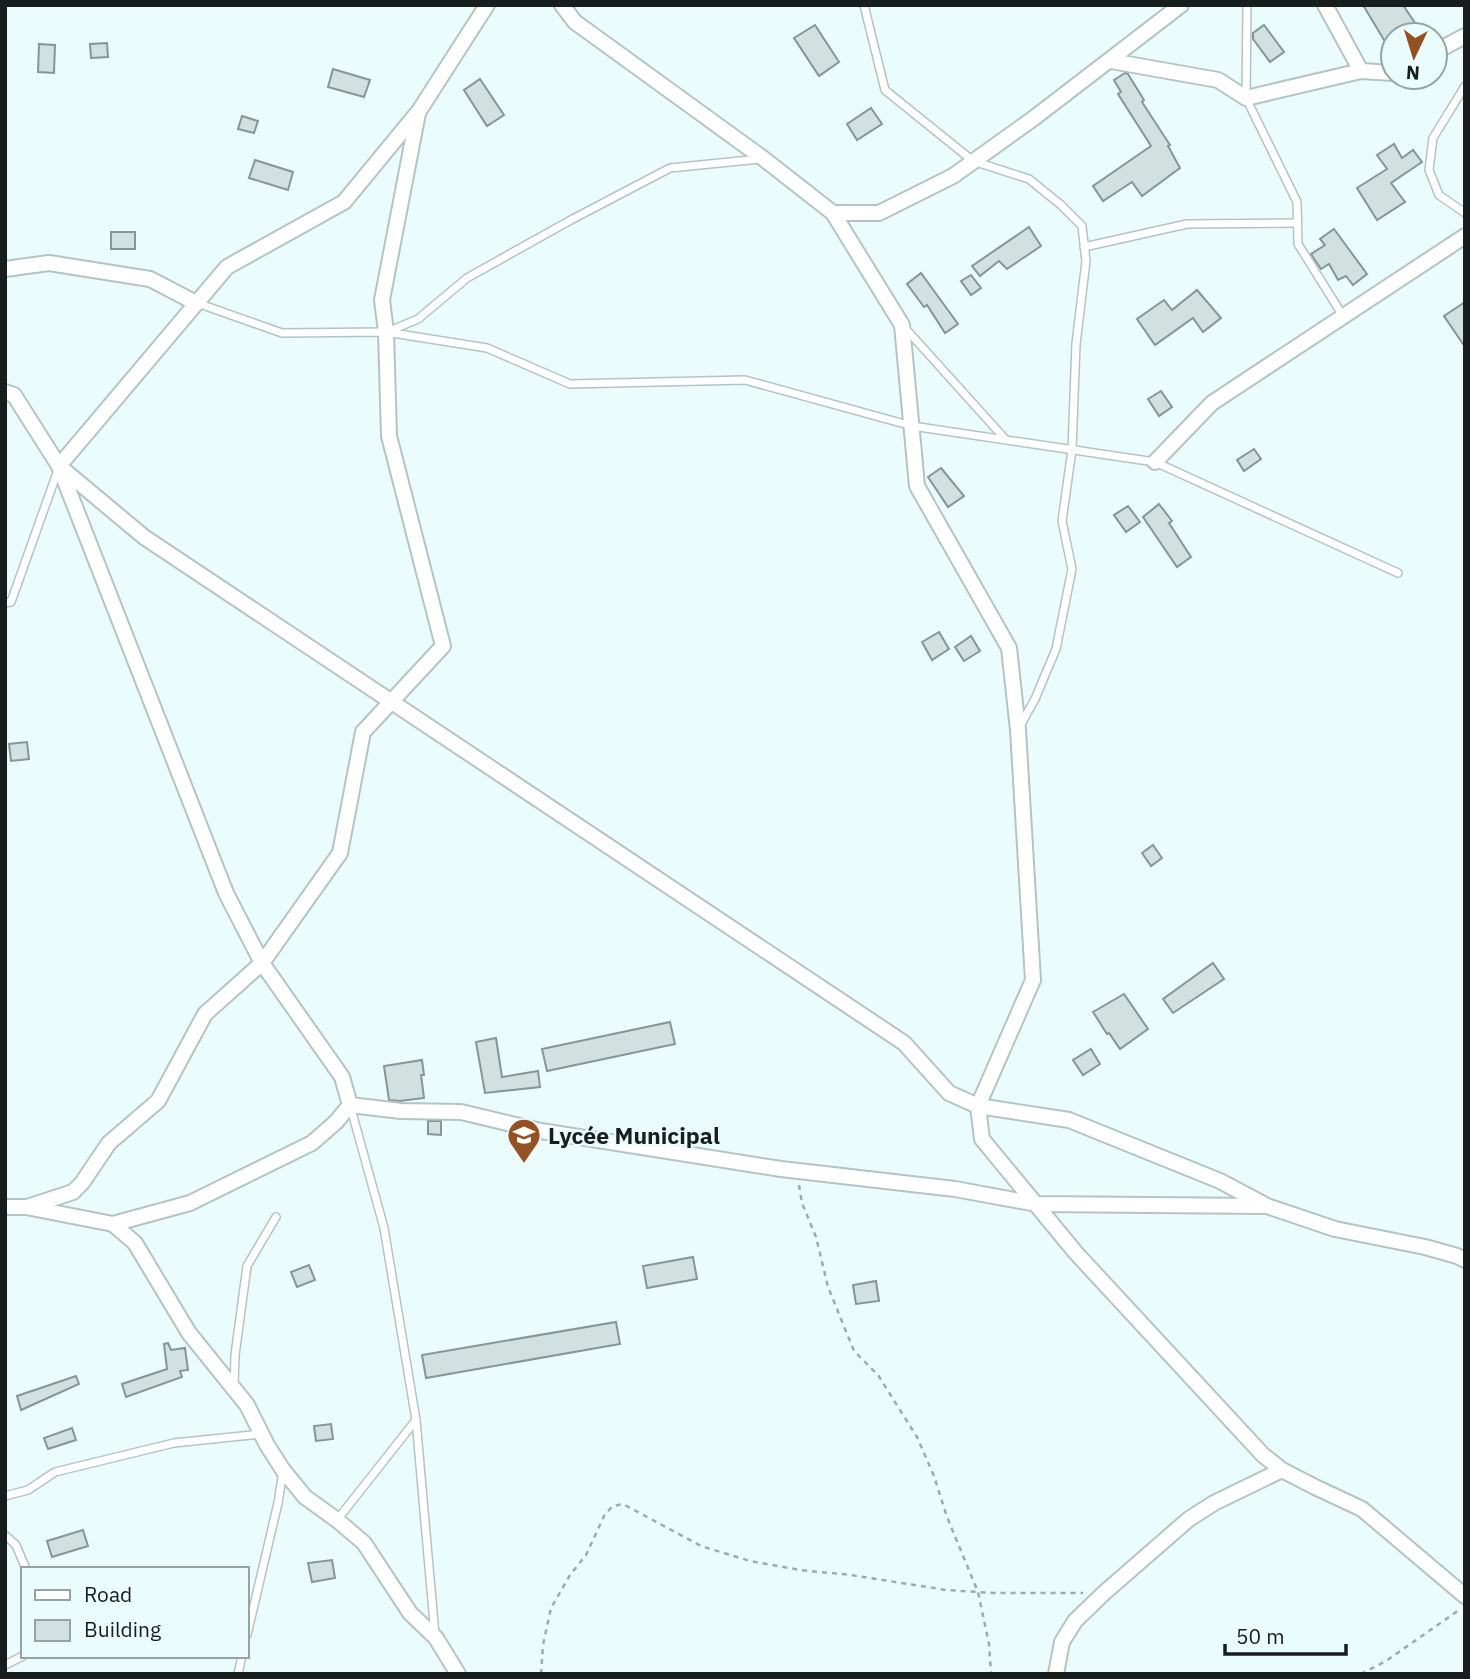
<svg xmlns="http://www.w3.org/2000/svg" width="1470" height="1679" viewBox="0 0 1470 1679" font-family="'IBM Plex Sans',sans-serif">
	<rect width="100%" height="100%" fill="#ebfcfc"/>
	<!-- building -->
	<g fill="#d0e1e0" stroke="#869595" stroke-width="2">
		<path d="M1363,5H1403L1423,35H1393V55Z"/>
		<path d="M815,25L839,62L819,76L794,38Z"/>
		<path d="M1264,25L1284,52L1270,62L1253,39V33Z"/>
		<path d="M107,43L108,57L91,58L90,44Z"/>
		<path d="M39,44L55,45L54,73L38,72Z"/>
		<path d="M333,69L370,80L364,97L328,87Z"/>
		<path d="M1125,73L1128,74L1144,100L1142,102L1170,145L1168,146L1180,168L1142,196L1132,182L1103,201L1093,186L1151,146L1118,94L1121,92L1114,80Z"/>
		<path d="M480,79L504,115L487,126L464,90Z"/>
		<path d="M871,108L882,124L857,140L847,124Z"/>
		<path d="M242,116L258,121L254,133L238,129Z"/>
		<path d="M1394,144L1402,158L1413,150L1422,162L1391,183L1405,202L1377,220L1357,188L1387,169L1377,155Z"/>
		<path d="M255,160L293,172L288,190L249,178Z"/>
		<path d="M1029,227L1041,246L1007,269L999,261L980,276L972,266Z"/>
		<path d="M1334,229L1367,274L1353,285L1346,276L1338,280L1329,264L1321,269L1311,254L1325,245L1320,239Z"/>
		<rect x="111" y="232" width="24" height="17"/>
		<path d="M921,273L958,324L945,333L927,305L924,307L907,284Z"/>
		<path d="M971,275L981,288L971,295L961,281Z"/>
		<path d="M1197,290L1221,318L1203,332L1193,318L1155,345L1137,319L1164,300L1172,310Z"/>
		<path d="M1465,302V347L1444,316Z"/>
		<path d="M1161,391L1172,407L1159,416L1148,399Z"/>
		<path d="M1254,449L1261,459L1244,471L1237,460Z"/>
		<path d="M941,468L964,496L948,507L928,477Z"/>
		<path d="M1159,504L1172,521L1169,523L1191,557L1177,567L1143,517Z"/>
		<path d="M1128,506L1140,522L1126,532L1114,515Z"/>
		<path d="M939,632L949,649L932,660L922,642Z"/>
		<path d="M971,636L980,651L964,661L955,647Z"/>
		<path d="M27,742L29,759L11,761L9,744Z"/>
		<path d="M1153,845L1162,858L1151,866L1142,853Z"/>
		<path d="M1213,963L1224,979L1173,1013L1163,999Z"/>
		<path d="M1124,994L1148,1029L1120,1049L1109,1033L1107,1034L1093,1012Z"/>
		<path d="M670,1022L675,1044L547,1071L542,1049Z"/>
		<path d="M496,1038L502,1077L538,1071L540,1087L485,1093L476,1042Z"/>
		<path d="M1091,1049L1100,1064L1083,1075L1073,1060Z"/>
		<path d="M422,1060L424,1075H421L424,1098L400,1101L389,1100L384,1066Z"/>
		<path d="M428,1121H441V1135L428,1134Z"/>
		<path d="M693,1257L697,1279L647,1288L643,1266Z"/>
		<path d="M309,1265L315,1280L297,1287L291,1272Z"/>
		<path d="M876,1281L879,1301L856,1304L853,1285Z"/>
		<path d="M616,1322L620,1344L426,1378L422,1355Z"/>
		<path d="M168,1343L171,1350L185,1348L188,1370L180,1371L182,1377L126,1397L122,1384L167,1369L164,1344Z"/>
		<path d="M76,1376L79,1384L21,1410L17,1396Z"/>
		<path d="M331,1424L333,1439L316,1441L314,1426Z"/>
		<path d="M72,1428L76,1440L48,1449L44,1438Z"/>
		<path d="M83,1530L88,1546L52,1557L47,1541Z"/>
		<path d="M332,1560L335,1578L312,1582L308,1563Z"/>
	</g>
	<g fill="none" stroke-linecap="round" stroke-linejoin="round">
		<defs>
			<g id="service">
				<path d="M864,5L885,90L973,161L1029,179L1061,205L1082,226L1086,261L1076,344L1072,450L1062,521L1072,569L1056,649L1035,699L1020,726"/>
				<path d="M1247,5L1246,98L1297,202L1298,244L1343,316"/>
				<path d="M1465,86L1433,138L1429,170L1439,195L1465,213"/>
				<path d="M1084,247L1187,224L1297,223"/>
				<path d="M197,303L282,333L386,332L487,348L570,384L745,380L912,426L1155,462L1398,573"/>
				<path d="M905,328L1006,440"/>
				<path d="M387,332L418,319L467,278L569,221L670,168L760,159"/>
				<path d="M5,603L11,602L58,470"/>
				<path d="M350,1105L384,1228L416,1420L435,1635"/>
				<path d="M234,1387L235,1355L247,1266L276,1217"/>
				<path d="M5,1496L28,1490L55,1472L174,1443L261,1434"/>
				<path d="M337,1520L416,1420"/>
				<path d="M5,1535L16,1545L26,1569"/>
				<path d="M247,1635L278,1503L283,1471"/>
				<path d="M5,1665L23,1656"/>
				<path d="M238,1674L242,1656"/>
			</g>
			<g id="minor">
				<path d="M562,5L575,22L764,159L833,213L902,325L917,486L1009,648L1018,730L1033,980L978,1106L982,1139L1076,1253L1263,1455L1282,1470L1315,1487L1362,1509L1465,1596"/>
				<path d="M1325,5L1361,71"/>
				<path d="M1435,52L1465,36"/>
				<path d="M1111,61L1218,80L1246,98L1361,71L1393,73"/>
				<path d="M833,213H879L953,176L1034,118L1181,5"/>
				<path d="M5,269L49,263L150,279L196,303"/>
				<path d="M5,392L14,395L59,466L144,537L904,1043L949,1093L978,1106L1069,1120L1220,1181L1267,1206L1335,1229L1425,1247L1457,1256L1465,1260"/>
				<path d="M1155,462L1212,403L1465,236"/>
				<path d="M350,1105L401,1111L461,1112L541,1131L781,1169L955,1189L1037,1204L1262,1206"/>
				<path d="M5,1207H26L113,1224L190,1203L312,1143L336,1122L350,1105L342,1077L262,963L226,893L59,466L227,267L344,202L419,111L487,5"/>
				<path d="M27,1207L73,1192L82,1183L109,1143L158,1101L205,1014L262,963L340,853L363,732L443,646L389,436L386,332L382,300L418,113"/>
				<path d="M113,1224L135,1243L189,1333L247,1405L267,1445L283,1470L305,1497L337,1520L364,1543L410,1613L436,1638L458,1674"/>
				<path d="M1056,1674L1062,1642L1075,1621L1104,1593L1189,1519L1214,1503L1282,1470"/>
			</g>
		</defs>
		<!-- service casing -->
		<use href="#service" stroke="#b4c4c4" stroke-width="10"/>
		<!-- minor casing -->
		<use href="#minor" stroke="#b4c4c4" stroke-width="18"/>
		<!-- path -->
		<g stroke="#9eabab" stroke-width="2.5" stroke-dasharray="5 5" stroke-linecap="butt">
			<path d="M799,1185L802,1203L816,1237L828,1287L854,1351L878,1375L917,1437L934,1476L947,1517L978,1592L989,1644L991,1674"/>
			<path d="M541,1674L543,1645L551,1608L570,1575L586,1555L605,1514L613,1506L623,1504L701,1546L750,1561L800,1570L851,1575L946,1590L994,1593H1083"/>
			<path d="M1361,1674L1386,1661L1459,1610"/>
		</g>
		<!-- service -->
		<use href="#service" stroke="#fff" stroke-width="7"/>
		<!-- minor -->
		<use href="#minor" stroke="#fff" stroke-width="14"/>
	</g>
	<!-- icons -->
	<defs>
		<symbol id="school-pin" viewBox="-11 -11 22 30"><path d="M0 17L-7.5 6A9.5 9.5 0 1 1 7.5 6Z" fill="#955123" stroke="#ebfcfc"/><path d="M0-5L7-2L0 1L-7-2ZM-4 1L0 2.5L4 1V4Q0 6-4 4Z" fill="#fff"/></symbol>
	</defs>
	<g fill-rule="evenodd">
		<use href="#school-pin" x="505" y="1116" width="38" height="52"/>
	</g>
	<g text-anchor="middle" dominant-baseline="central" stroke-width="5" stroke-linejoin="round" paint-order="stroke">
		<!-- poi labels -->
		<g font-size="23" font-weight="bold" fill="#181e1e" stroke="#ebfcfc" text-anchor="start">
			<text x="548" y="1135">Lycée Municipal</text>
		</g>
	</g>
	<!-- border -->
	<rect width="1470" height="1679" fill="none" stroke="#181e1e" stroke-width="14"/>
	<!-- legend -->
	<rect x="21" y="1567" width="228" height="91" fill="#ebfcfc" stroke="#97a3a3" stroke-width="2"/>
	<rect x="35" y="1590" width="35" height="10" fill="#ffffff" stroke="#97a3a3" stroke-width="2"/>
	<text x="84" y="1602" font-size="21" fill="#181e1e">Road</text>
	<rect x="35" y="1620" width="35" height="21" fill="#d0e1e0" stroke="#97a3a3" stroke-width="2"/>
	<text x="84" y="1637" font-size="21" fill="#181e1e">Building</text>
	<!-- north arrow -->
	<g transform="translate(1414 56) rotate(184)"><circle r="33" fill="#ebfcfc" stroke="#97a3a3" stroke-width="2"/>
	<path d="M0-5L12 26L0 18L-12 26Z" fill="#955123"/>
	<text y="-10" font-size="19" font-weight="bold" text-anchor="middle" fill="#181e1e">N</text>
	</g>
	<!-- scale -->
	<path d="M1225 1644v10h121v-10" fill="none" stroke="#181e1e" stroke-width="3.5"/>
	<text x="1236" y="1644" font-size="21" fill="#181e1e" stroke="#ebfcfc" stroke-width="5" paint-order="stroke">50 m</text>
</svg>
